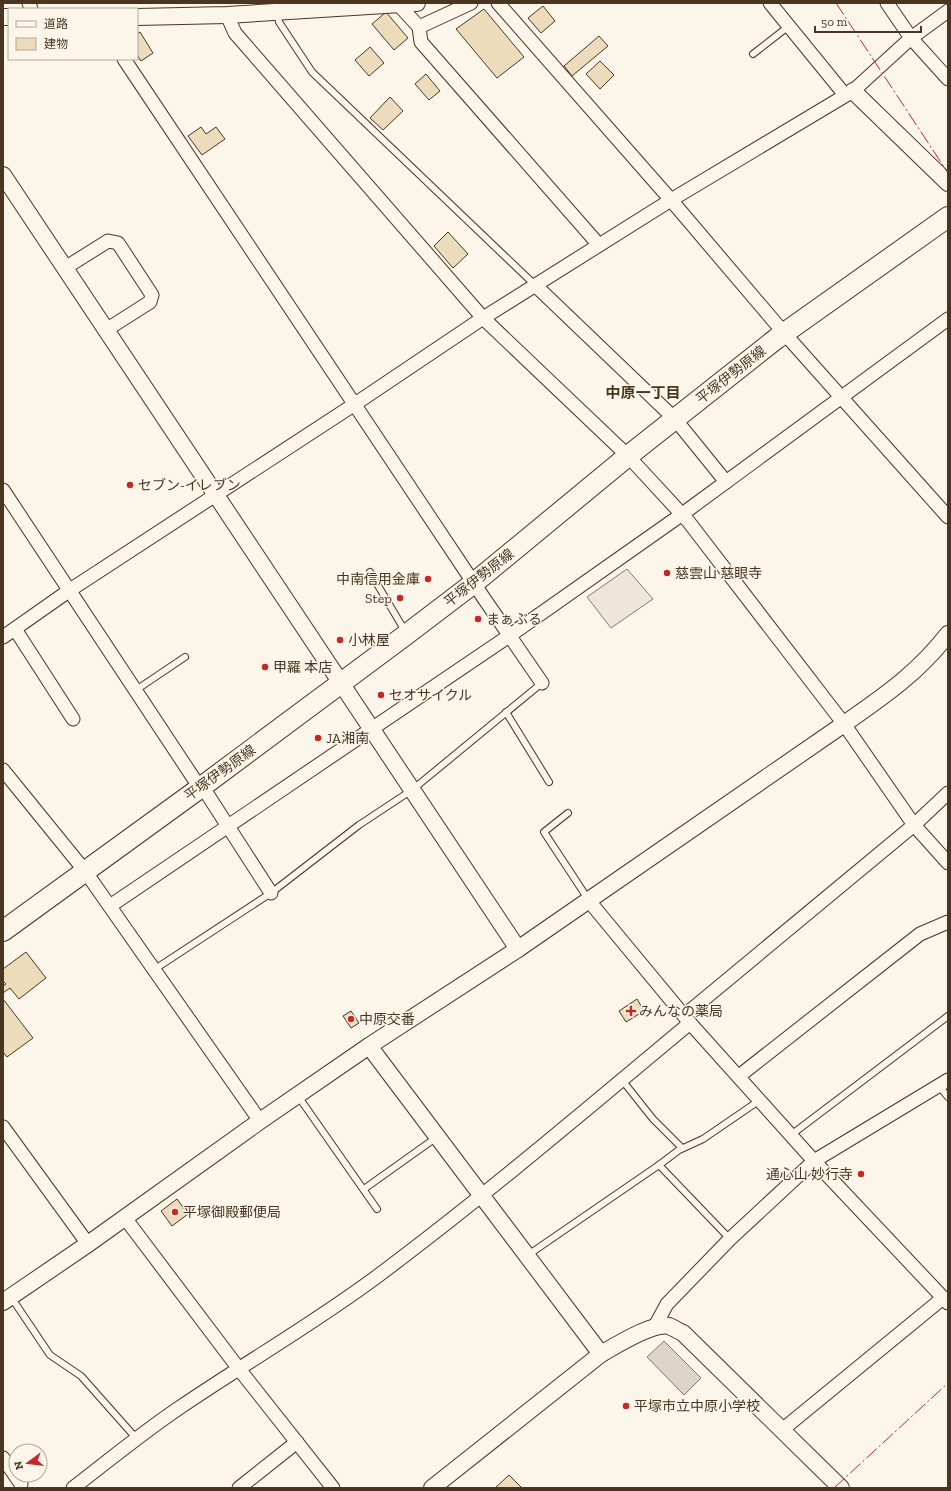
<svg xmlns="http://www.w3.org/2000/svg" width="951" height="1491" viewBox="0 0 951 1491" font-family="'Zilla Slab','Noto Sans JP',serif">
	<rect width="100%" height="100%" fill="#fbf6e9"/>
	<!-- green -->
	<path fill="#ede6d9" stroke="#887966" d="M627,569L653,599L611,628L587,597Z"/>
	<!-- water -->
	<path fill="#dcd4c6" stroke="#887966" d="M664,1341L701,1378L684,1395L647,1357Z"/>
	<!-- building -->
	<g fill="#ecdcbc" stroke="#4a3520">
		<path d="M543,6L555,21L541,33L528,18Z"/>
		<path d="M484,9L524,57L497,78L456,29Z"/>
		<path d="M386,12L408,38L394,50L372,24Z"/>
		<path d="M140,32L153,53L141,61L137,55V34Z"/>
		<path d="M599,36L608,46L572,76L564,66Z"/>
		<path d="M370,47L384,63L369,76L355,60Z"/>
		<path d="M600,61L614,75L600,89L586,74Z"/>
		<path d="M426,74L440,91L429,100L415,84Z"/>
		<path d="M390,97L403,111L383,130L370,118Z"/>
		<path d="M201,127L206,134L216,127L225,139L202,155L188,136Z"/>
		<path d="M448,232L468,254L453,268L434,246Z"/>
		<path d="M26,952L46,978L19,999L10,988L3,993V986L6,984L3,981V969Z"/>
		<path d="M3,999L33,1038L7,1057L3,1052Z"/>
		<path d="M637,999L644,1011L626,1022L619,1011Z"/>
		<path d="M351,1011L359,1023L351,1028L343,1016Z"/>
		<path d="M177,1199L188,1214L172,1226L161,1211Z"/>
		<path d="M509,1475L522,1488H495Z"/>
	</g>
	<g fill="none" stroke-linecap="round" stroke-linejoin="round">
		<defs>
			<g id="service">
				<path d="M277,12L279,22L312,72L535,285"/>
				<path d="M753,54L789,26"/>
				<path d="M370,572L405,631"/>
				<path d="M136,690L185,657"/>
				<path d="M506,712L549,782"/>
				<path d="M568,813L544,832L588,899"/>
				<path d="M155,969L271,893L359,825L412,790L542,683"/>
				<path d="M622,1080L653,1119L682,1148"/>
				<path d="M939,1086L948,1097"/>
				<path d="M298,1096L377,1209"/>
				<path d="M791,1135L948,1016"/>
				<path d="M659,1165L730,1239"/>
				<path d="M364,1189L437,1137"/>
				<path d="M528,1255L659,1165L679,1150L703,1139L760,1100"/>
				<path d="M11,1297L50,1355L81,1376L136,1438"/>
			</g>
			<g id="minor">
				<path d="M29,3L31,9"/>
				<path d="M498,3L671,200L784,333L948,517"/>
				<path d="M770,3L845,95"/>
				<path d="M887,3L911,38L948,79"/>
				<path d="M398,4L419,27L421,42L599,245"/>
				<path d="M227,15L235,33L483,318L628,456L688,521L844,724L914,825L948,863"/>
				<path d="M419,27L471,3"/>
				<path d="M124,59L483,597L542,683"/>
				<path d="M65,268L108,241L118,243L152,295L150,302L106,330"/>
				<path d="M535,285L675,419L726,482"/>
				<path d="M3,490L200,788"/>
				<path d="M15,629L73,719"/>
				<path d="M3,637L70,590L355,404L483,318L671,200L853,91L911,38L948,11"/>
				<path d="M3,770L85,871L260,1121"/>
				<path d="M202,786L271,893"/>
				<path d="M589,901L690,1023L814,1161L948,1303"/>
				<path d="M110,906L509,636L681,515L948,319"/>
				<path d="M685,1015L914,825L948,793"/>
				<path d="M739,1076L920,934L948,922"/>
				<path d="M3,1127L88,1244"/>
				<path d="M125,1218L239,1369L333,1488"/>
				<path d="M654,1328L667,1304L730,1239L814,1161L948,1080"/>
				<path d="M782,1430L943,1298"/>
				<path d="M3,1458L21,1484"/>
				<path d="M73,1488C108,1461 142,1433 179,1408C245,1363 315,1323 379,1275C486,1195 588,1108 690,1023"/>
				<path d="M239,1488L297,1442"/>
			</g>
			<g id="tertiary">
				<path d="M3,17H9"/>
				<path d="M137,17L227,15L417,3"/>
				<path d="M853,91L948,183"/>
				<path d="M3,175L518,949"/>
				<path d="M369,1046L601,1354"/>
				<path d="M3,1302L88,1244L260,1121L369,1046L518,949L844,724C884,696 918,673 948,634"/>
				<path d="M432,1488L601,1354C615,1346 653,1322 669,1326C674,1328 678,1331 683,1333L841,1488"/>
			</g>
			<path id="primary" d="M3,931L200,788L407,634L474,583L628,456L776,339L948,217"/>
		</defs>
		<!-- service casing -->
		<use href="#service" stroke="#4a3520" stroke-width="8"/>
		<!-- minor casing -->
		<use href="#minor" stroke="#4a3520" stroke-width="15"/>
		<!-- tertiary casing -->
		<use href="#tertiary" stroke="#4a3520" stroke-width="18"/>
		<!-- primary casing -->
		<use href="#primary" stroke="#4a3520" stroke-width="22"/>
		<!-- service -->
		<use href="#service" stroke="#fbf6e9" stroke-width="6"/>
		<!-- minor -->
		<use href="#minor" stroke="#fbf6e9" stroke-width="13"/>
		<!-- tertiary -->
		<use href="#tertiary" stroke="#fbf6e9" stroke-width="16"/>
		<!-- primary -->
		<use href="#primary" stroke="#fbf6e9" stroke-width="20"/>
		<!-- power -->
		<g stroke="#c62828" stroke-width="1" stroke-dasharray="14 3 2 3" stroke-linecap="butt">
			<path d="M836,3L948,173"/>
			<path d="M834,1488L948,1383"/>
		</g>
	</g>
	<!-- markers -->
	<g fill="#c62828" stroke="#fbf6e9" stroke-width="1.5">
		<circle cx="130" cy="485" r="4"/>
		<circle cx="667" cy="573" r="4"/>
		<circle cx="428" cy="579" r="4"/>
		<circle cx="400" cy="598" r="4"/>
		<circle cx="478" cy="619" r="4"/>
		<circle cx="340" cy="640" r="4"/>
		<circle cx="265" cy="667" r="4"/>
		<circle cx="381" cy="695" r="4"/>
		<circle cx="318" cy="738" r="4"/>
		<path d="M629 1005h4v4h4v4h-4v4h-4v-4h-4v-4h4z"/>
		<circle cx="351" cy="1019" r="4"/>
		<circle cx="861" cy="1174" r="4"/>
		<circle cx="175" cy="1212" r="4"/>
		<circle cx="626" cy="1406" r="4"/>
	</g>
	<g text-anchor="middle" dominant-baseline="central" stroke-width="3" stroke-linejoin="round" paint-order="stroke">
		<!-- street labels -->
		<g font-size="14" fill="#4a3520" stroke="#fbf6e9">
			<text transform="translate(731 375) rotate(-38)">平塚伊勢原線</text>
			<text transform="translate(479 578) rotate(-38)">平塚伊勢原線</text>
			<text transform="translate(220 773) rotate(-36)">平塚伊勢原線</text>
		</g>
		<!-- poi labels -->
		<g font-size="14" fill="#4a3520" stroke="#fbf6e9" text-anchor="start">
			<text x="138" y="485">セブン-イレブン</text>
			<text x="675" y="573">慈雲山 慈眼寺</text>
			<text x="420" y="579" text-anchor="end">中南信用金庫</text>
			<text x="392" y="598" text-anchor="end">Step</text>
			<text x="486" y="619">まぁぶる</text>
			<text x="348" y="640">小林屋</text>
			<text x="273" y="667">甲羅 本店</text>
			<text x="389" y="695">セオサイクル</text>
			<text x="326" y="738">JA湘南</text>
			<text x="639" y="1011">みんなの薬局</text>
			<text x="359" y="1019">中原交番</text>
			<text x="853" y="1174" text-anchor="end">通心山 妙行寺</text>
			<text x="183" y="1212">平塚御殿郵便局</text>
			<text x="634" y="1406">平塚市立中原小学校</text>
		</g>
		<!-- neighbourhood labels -->
		<g font-size="15" font-weight="bold" fill="#4a3520" stroke="#fbf6e9">
			<text x="643" y="393">中原一丁目</text>
		</g>
	</g>
	<!-- border -->
	<rect width="951" height="1491" fill="none" stroke="#4a3520" stroke-width="8"/>
	<!-- legend -->
	<rect x="8" y="8" width="130" height="52" fill="#fbf6e9" stroke="#b4a999"/>
	<rect x="16" y="21" width="20" height="6" fill="#fbf6e9" stroke="#b4a999"/>
	<text x="44" y="28" font-size="12" fill="#4a3520">道路</text>
	<rect x="16" y="38" width="20" height="12" fill="#ecdcbc" stroke="#b4a999"/>
	<text x="44" y="48" font-size="12" fill="#4a3520">建物</text>
	<!-- north arrow -->
	<g transform="translate(28 1463) rotate(255)"><circle r="19" fill="#fbf6e9" stroke="#b4a999"/>
	<path d="M0-3L7 15L0 10L-7 15Z" fill="#c62828"/>
	<text y="-6" font-size="11" font-weight="bold" text-anchor="middle" fill="#4a3520">N</text>
	</g>
	<!-- scale -->
	<path d="M815 26v6h106v-6" fill="none" stroke="#4a3520" stroke-width="2"/>
	<text x="821" y="26" font-size="12" fill="#4a3520" stroke="#fbf6e9" stroke-width="3" paint-order="stroke">50 m</text>
</svg>
